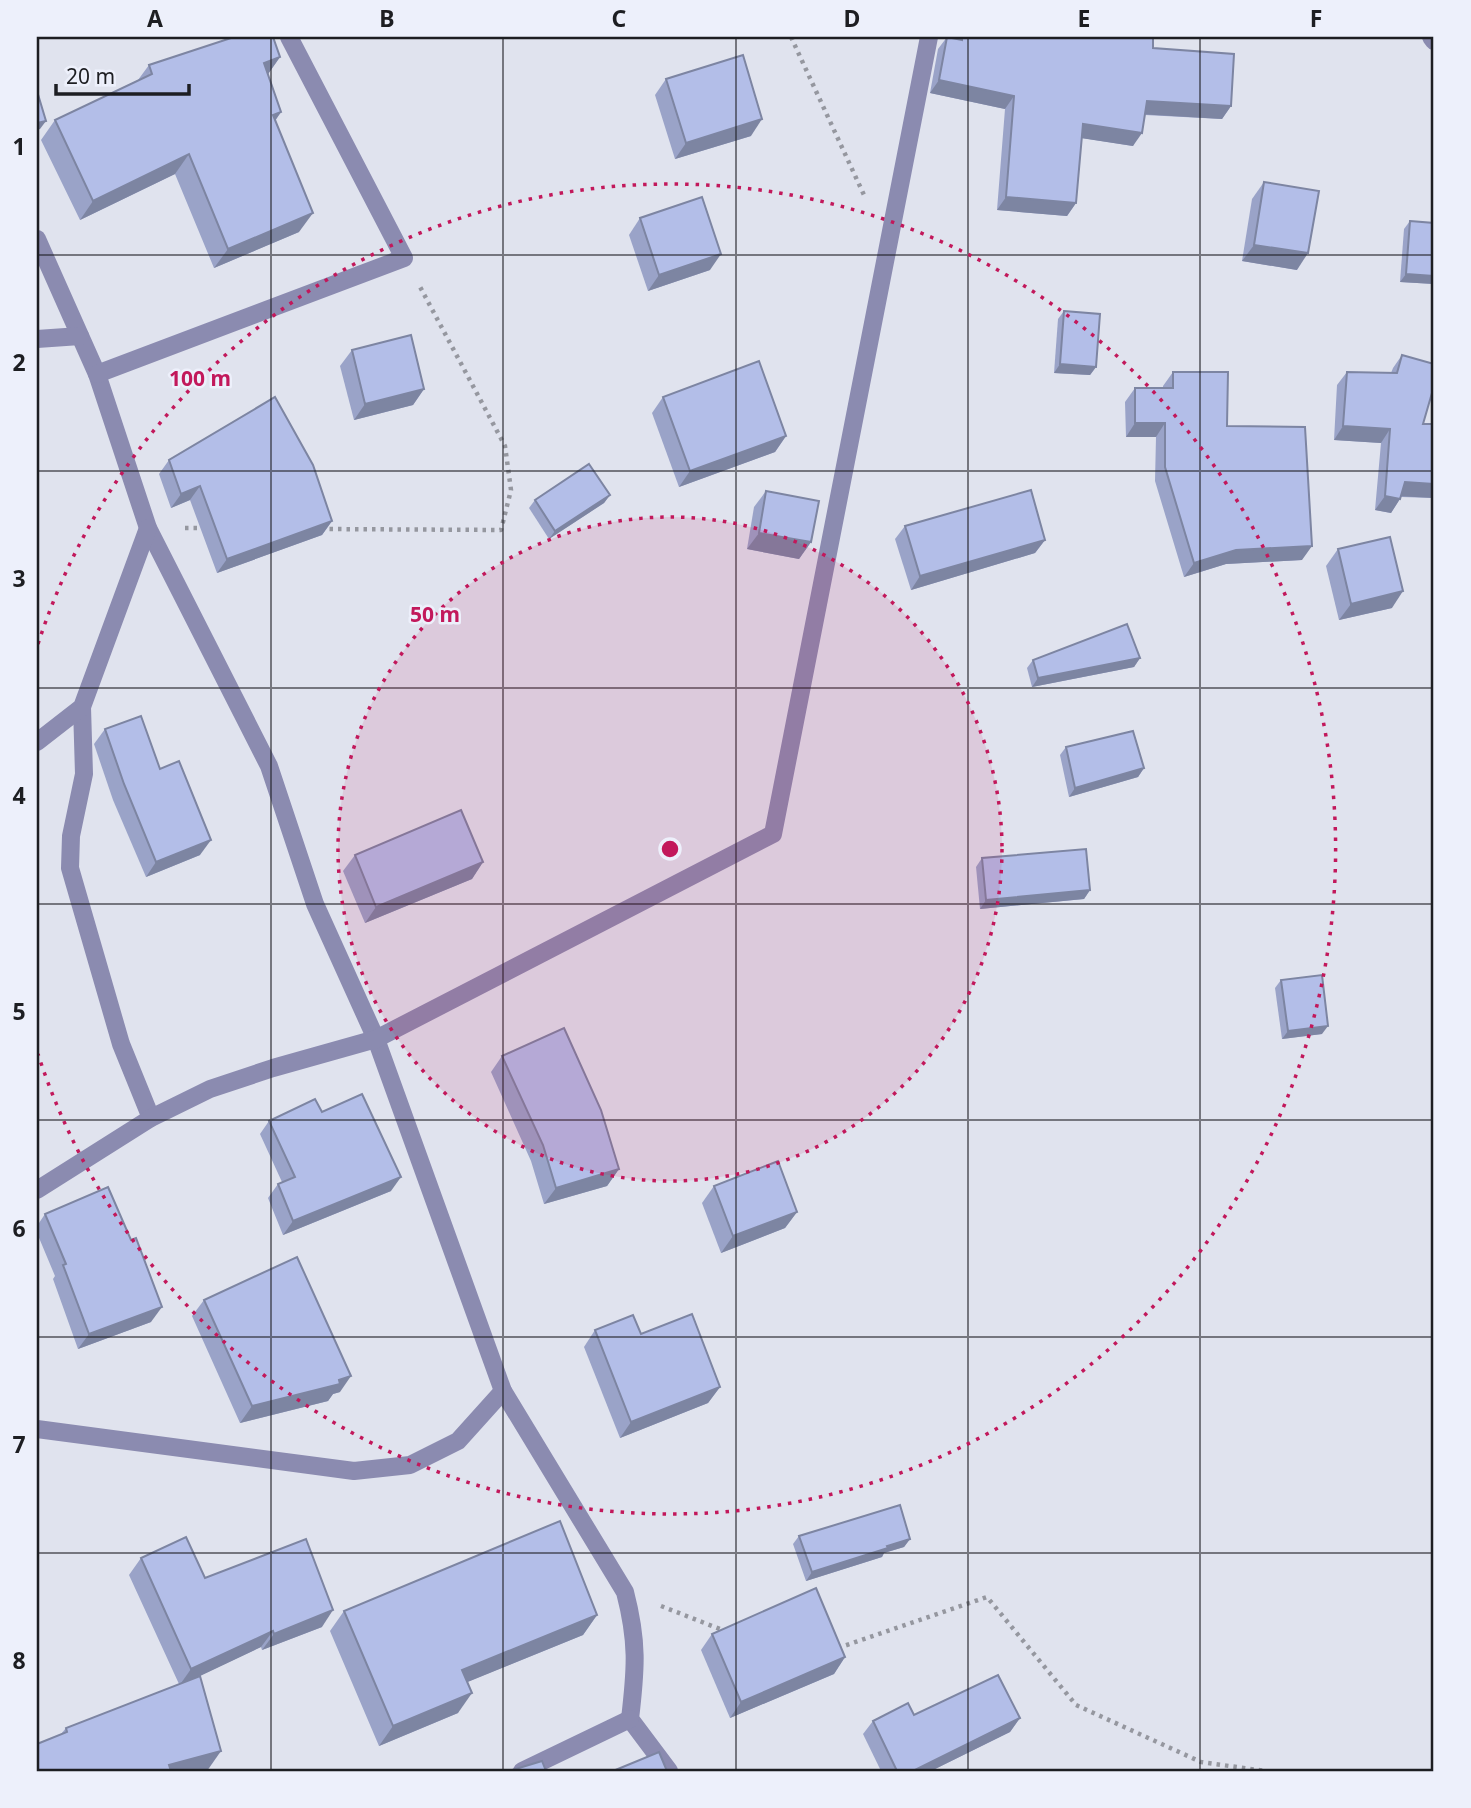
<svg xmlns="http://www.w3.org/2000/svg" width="1471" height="1808" viewBox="0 0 1471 1808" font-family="'Noto Sans',sans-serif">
	<rect width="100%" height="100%" fill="#e0e3ee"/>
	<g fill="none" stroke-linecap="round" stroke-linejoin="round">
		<!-- path -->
		<g stroke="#95979f" stroke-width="4.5" stroke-dasharray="3.5 5" stroke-linecap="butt">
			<path d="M791,37L864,195"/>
			<path d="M185,528H204"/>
			<path d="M321,529L501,530L511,490L505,446L418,283"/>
			<path d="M661,1606L725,1631"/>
			<path d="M838,1648L987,1597L1076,1705L1201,1762L1265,1771"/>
		</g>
		<!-- minor -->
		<g stroke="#8b8bb0" stroke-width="18">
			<path d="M1431,37L1434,41"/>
			<path d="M37,239L97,374L148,528L269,766L315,904L376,1039L503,1391L625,1592C638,1642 636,1668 630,1719L669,1771"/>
			<path d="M37,339L80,336"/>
			<path d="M97,374L404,258L289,37"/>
			<path d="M82,707L84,774L71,836L70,868L121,1044L151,1118"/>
			<path d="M37,742L82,707L148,528"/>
			<path d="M37,1190L151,1118L210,1089L273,1068L376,1039L773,834L929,37"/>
			<path d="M37,1429L354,1471L410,1465L458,1441L503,1391"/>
			<path d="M522,1771L630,1719"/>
		</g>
	</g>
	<!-- wall -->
	<g fill="#9aa3c8">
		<path d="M947,37L953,38V37H1153V48L1231,106L1222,119L1145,115L1133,146L1082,138L1076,203L1067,216L997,210L1005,109L930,93L938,49Z"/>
		<path d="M280,57L268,74L281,112L275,121L299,232L214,268L175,174L80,220L41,140L55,120L138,80L149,65Z"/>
		<path d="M666,79L751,136L675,159L655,95Z"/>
		<path d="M1264,182L1297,270L1242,261L1252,199Z"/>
		<path d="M640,218L710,270L648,291L629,235Z"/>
		<path d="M1410,221L1434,223V284L1400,282L1404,229Z"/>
		<path d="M1064,311L1096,367L1090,375L1054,373L1058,319Z"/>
		<path d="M352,350L424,389L413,405L354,420L340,366Z"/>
		<path d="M1402,355L1423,424H1434V498L1401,497L1391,513L1375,510L1381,443L1334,440L1337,385L1347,372L1391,373L1393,368Z"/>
		<path d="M1173,372L1227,426L1302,560L1226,564L1184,577L1155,481L1156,437H1126L1125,402L1135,388H1163V386Z"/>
		<path d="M663,397L786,436L775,452L679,487L652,413Z"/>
		<path d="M169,460L332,521L322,535L217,573L190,500L171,508L159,474Z"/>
		<path d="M766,491L811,542L799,559L747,549L754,507Z"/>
		<path d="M610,495L604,503L549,539L529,508L535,500Z"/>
		<path d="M905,526L1045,540L1035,553L911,590L895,539Z"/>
		<path d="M1338,549L1392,608L1339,620L1326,566Z"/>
		<path d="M1140,658L1134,667L1032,687L1027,668L1033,660Z"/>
		<path d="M105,729L160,769L200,855L146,877L113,800L94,744Z"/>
		<path d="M1066,747L1144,768L1138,777L1069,797L1060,755Z"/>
		<path d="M355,855L483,862L472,879L365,923L343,871Z"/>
		<path d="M982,858L1090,890L1084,899L980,909L976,867Z"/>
		<path d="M1281,980L1322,1034L1282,1039L1275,988Z"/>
		<path d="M502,1056L619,1169L607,1186L544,1204L531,1161L491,1072Z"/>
		<path d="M322,1112L391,1191L283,1235L268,1198L278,1184L282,1182L260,1134L269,1121Z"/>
		<path d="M714,1186L797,1212L785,1228L721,1253L702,1203Z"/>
		<path d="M45,1214L151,1322L78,1349L53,1279L55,1276L37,1233V1226Z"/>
		<path d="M204,1300L340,1392L333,1394L328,1401L240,1423L192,1316Z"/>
		<path d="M595,1330L641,1334L720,1387L708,1403L620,1438L584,1347Z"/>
		<path d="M799,1536L910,1539L904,1547L884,1553L882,1557L806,1581L793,1544Z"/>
		<path d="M141,1558L205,1578L322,1627L262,1650L261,1647L197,1677L207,1771L61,1734L66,1728L179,1684L129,1575Z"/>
		<path d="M344,1611L597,1615L583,1635L467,1682L458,1713L379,1746L330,1631Z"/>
		<path d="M712,1634L845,1657L834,1674L730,1718L701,1650Z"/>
		<path d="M914,1715L1020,1718L1010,1732L931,1771H881L863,1734L873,1721Z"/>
	</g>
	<!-- shaded-wall -->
	<g fill="#7d85a2">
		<path d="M280,57L266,77L264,63Z"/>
		<path d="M939,80L1014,96L1005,109L930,93Z"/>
		<path d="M1147,101L1231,106L1222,119L1138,114Z"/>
		<path d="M281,112L267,132L273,115Z"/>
		<path d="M762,119L751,136L675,159L686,143Z"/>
		<path d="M46,121L40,129L37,130V123Z"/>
		<path d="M1083,124L1142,133L1133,146L1074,137Z"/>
		<path d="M189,154L175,174L80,220L93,201Z"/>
		<path d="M1006,197L1076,203L1067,216L997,210Z"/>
		<path d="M313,213L299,232L214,268L228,249Z"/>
		<path d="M1254,245L1308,253L1297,270L1242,261Z"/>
		<path d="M721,254L710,270L648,291L659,275Z"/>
		<path d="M1406,274L1434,276V284L1400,282Z"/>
		<path d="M1060,364L1096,367L1090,375L1054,373Z"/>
		<path d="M424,389L413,405L354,420L365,404Z"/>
		<path d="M1135,423H1165L1156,437H1126Z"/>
		<path d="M1343,426L1390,429L1381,443L1334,440Z"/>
		<path d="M786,436L775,452L679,487L690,471Z"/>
		<path d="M1405,482L1434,484V498L1396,496Z"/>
		<path d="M200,486L190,500L171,508L181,494Z"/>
		<path d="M610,495L604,503L549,539L555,531Z"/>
		<path d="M1385,496L1400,499L1391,513L1375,510Z"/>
		<path d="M332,521L322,535L217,573L227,559Z"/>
		<path d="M759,533L811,542L799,559L747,549Z"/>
		<path d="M1045,540L1035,553L911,590L920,576Z"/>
		<path d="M1312,546L1302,560L1226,564L1184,577L1194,563L1236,550Z"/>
		<path d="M1403,591L1392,608L1339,620L1351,604Z"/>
		<path d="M1140,658L1134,667L1032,687L1038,678Z"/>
		<path d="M1144,768L1138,777L1069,797L1075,788Z"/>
		<path d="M211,840L200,855L146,877L156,862Z"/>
		<path d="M483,862L472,879L365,923L376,907Z"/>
		<path d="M1090,890L1084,899L980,909L986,900Z"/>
		<path d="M1328,1026L1322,1034L1282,1039L1288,1031Z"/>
		<path d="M619,1169L607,1186L544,1204L556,1188Z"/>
		<path d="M401,1177L391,1191L283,1235L293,1221Z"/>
		<path d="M797,1212L785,1228L721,1253L733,1236Z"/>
		<path d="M162,1307L151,1322L78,1349L89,1334Z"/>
		<path d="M351,1376L340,1392L333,1394L328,1401L240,1423L252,1406Z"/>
		<path d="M720,1387L708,1403L620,1438L631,1422Z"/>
		<path d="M910,1539L904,1547L884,1553L882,1557L806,1581L812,1572Z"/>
		<path d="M333,1610L322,1627L262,1650L274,1634Z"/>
		<path d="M597,1615L583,1635L448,1690L462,1670Z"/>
		<path d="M273,1631L261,1647L179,1686L191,1669Z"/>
		<path d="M845,1657L834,1674L730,1718L741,1702Z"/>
		<path d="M472,1693L458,1713L379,1746L393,1726Z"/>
		<path d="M1020,1718L1010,1732L931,1771H913Z"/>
		<path d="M221,1751L207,1771H164L169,1765Z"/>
	</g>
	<!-- building -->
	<g fill="#b3bee8" stroke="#7d85a2" stroke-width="2">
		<path d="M234,37H273L280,57L264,63L281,112L273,115L313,213L228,249L189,154L93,201L55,120L152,74L149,65Z"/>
		<path d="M947,37L962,40V37H1153V48L1234,54L1231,106L1147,101L1142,133L1083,124L1076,203L1006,197L1014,96L939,80Z"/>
		<path d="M743,55L762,119L686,143L666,79Z"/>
		<path d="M37,91L46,121L37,123Z"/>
		<path d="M1264,182L1319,191L1308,253L1254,245Z"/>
		<path d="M702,197L721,254L659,275L640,218Z"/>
		<path d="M1410,221L1434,223V276L1406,274Z"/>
		<path d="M1064,311L1100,314L1096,367L1060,364Z"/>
		<path d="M411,335L424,389L365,404L352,350Z"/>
		<path d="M1402,355L1434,364V386L1423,424H1434V484L1405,482L1400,499L1385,496L1390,429L1343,426L1347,372L1397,373Z"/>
		<path d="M759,361L786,436L690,471L663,397Z"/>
		<path d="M1173,372H1228L1227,426L1305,427L1312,546L1236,550L1194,563L1165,467V423H1135V388H1173Z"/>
		<path d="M275,397L313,465L332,521L227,559L200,486L181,494L169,460Z"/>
		<path d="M589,464L610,495L555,531L535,500Z"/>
		<path d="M1031,490L1045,540L920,576L905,526Z"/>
		<path d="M766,491L819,501L811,542L759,533Z"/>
		<path d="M1390,537L1403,591L1351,604L1338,549Z"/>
		<path d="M1127,624L1140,658L1038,678L1033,660Z"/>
		<path d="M141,716L160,769L179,761L211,840L156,862L124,784L105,729Z"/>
		<path d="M1133,731L1144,768L1075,788L1066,747Z"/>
		<path d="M461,810L483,862L376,907L355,855Z"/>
		<path d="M1086,849L1090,890L986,900L982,858Z"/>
		<path d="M1322,975L1328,1026L1288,1031L1281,980Z"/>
		<path d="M564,1028L601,1110L619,1169L556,1188L543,1145L502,1056Z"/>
		<path d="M362,1094L401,1177L293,1221L278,1184L295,1177L269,1121L315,1099L322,1112Z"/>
		<path d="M778,1161L797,1212L733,1236L714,1186Z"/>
		<path d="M108,1187L131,1240L136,1238L162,1307L89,1334L63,1265L66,1264L45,1214Z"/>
		<path d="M297,1257L351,1376L339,1380L340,1384L252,1406L204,1300Z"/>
		<path d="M692,1314L720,1387L631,1422L595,1330L633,1315L641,1334Z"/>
		<path d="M900,1505L910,1539L887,1546L888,1548L812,1572L799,1536Z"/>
		<path d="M560,1521L597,1615L462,1670L472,1693L393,1726L344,1611Z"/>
		<path d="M186,1537L205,1578L306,1539L333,1610L274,1634L273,1631L191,1669L141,1558Z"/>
		<path d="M816,1588L845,1657L741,1702L712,1634Z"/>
		<path d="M998,1675L1020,1718L913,1771H897L873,1721L908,1703L914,1715Z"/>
		<path d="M200,1676L221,1751L169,1765L171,1771H37V1744L67,1732L66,1728Z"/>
		<path d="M659,1752L667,1771H613Z"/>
		<path d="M542,1761L546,1771H509Z"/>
	</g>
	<!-- grid -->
	<path fill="none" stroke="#1d1e22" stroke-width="2" stroke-opacity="0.55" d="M271,37V1771M503,37V1771M736,37V1771M968,37V1771M1200,37V1771M37,255H1434M37,471H1434M37,688H1434M37,904H1434M37,1120H1434M37,1337H1434M37,1553H1434"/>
	<!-- distance rings -->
	<circle cx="670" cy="849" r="332" fill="#c2185b" fill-opacity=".12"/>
	<g fill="none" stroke="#c2185b" stroke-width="3.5" stroke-dasharray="3.5 7">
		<circle cx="670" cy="849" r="332"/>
		<path d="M38 644A665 665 0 1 1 38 1054"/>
	</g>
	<circle cx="670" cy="849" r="10" fill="#c2185b" stroke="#edf0fb" stroke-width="3.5"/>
	<g font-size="21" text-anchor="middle" font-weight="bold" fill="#c2185b" stroke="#edf0fb" stroke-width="5" stroke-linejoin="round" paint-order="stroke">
		<text x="200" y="386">100 m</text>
		<text x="435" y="622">50 m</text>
	</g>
	<!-- border -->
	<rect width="1471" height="1808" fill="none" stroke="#edf0fb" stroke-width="77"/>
	<!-- scale -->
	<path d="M56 84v10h133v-10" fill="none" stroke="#1d1e22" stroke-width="3.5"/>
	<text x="66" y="84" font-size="21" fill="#1d1e22" stroke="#edf0fb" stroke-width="5" paint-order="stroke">20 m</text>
	<rect x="38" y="38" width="1394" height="1732" fill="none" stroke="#1d1e22" stroke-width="2.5"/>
	<g font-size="23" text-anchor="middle" font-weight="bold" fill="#1d1e22">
		<text x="155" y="27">A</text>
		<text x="387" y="27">B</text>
		<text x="619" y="27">C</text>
		<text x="852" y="27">D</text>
		<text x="1084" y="27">E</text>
		<text x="1316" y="27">F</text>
		<text x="19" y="155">1</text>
		<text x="19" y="371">2</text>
		<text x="19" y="587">3</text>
		<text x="19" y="804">4</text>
		<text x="19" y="1020">5</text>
		<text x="19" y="1237">6</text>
		<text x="19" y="1453">7</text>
		<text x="19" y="1669">8</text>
	</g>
</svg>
